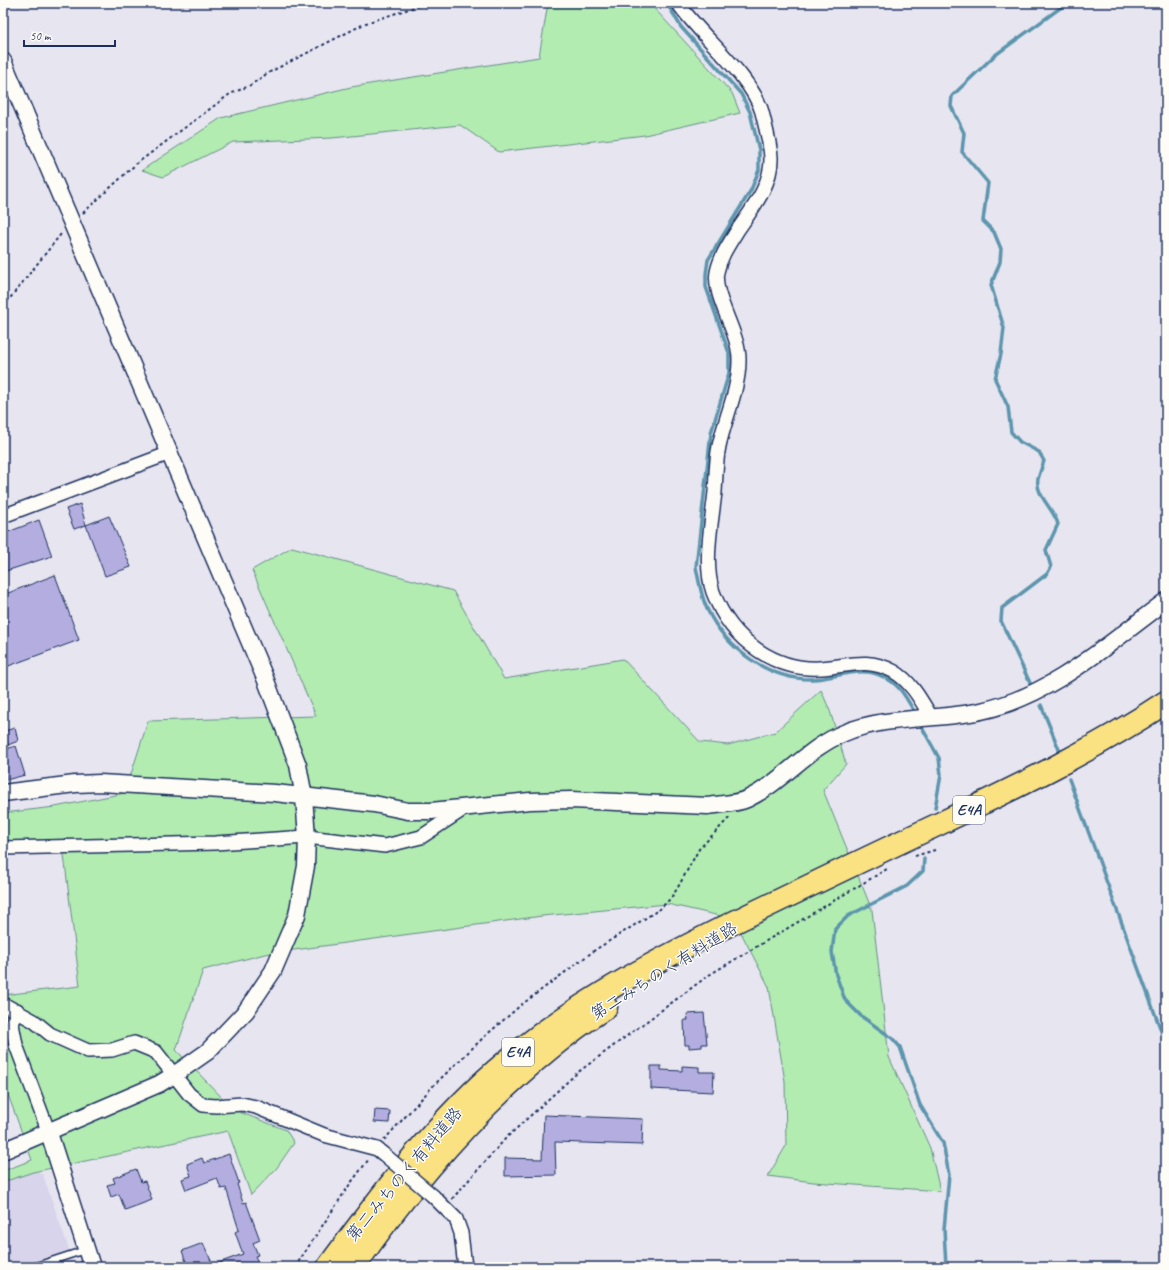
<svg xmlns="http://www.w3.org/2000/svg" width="1169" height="1270" viewBox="0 0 1169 1270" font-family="Caveat,'Klee One',sans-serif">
	<rect width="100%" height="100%" fill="#e7e5f0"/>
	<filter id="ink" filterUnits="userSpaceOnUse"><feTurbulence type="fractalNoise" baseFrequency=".025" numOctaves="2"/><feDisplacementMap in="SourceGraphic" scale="8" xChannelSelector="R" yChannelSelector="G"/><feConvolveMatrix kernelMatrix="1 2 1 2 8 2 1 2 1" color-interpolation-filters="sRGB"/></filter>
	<g filter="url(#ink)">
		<!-- built -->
		<path fill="#d7d4eb" d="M25,1166L43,1175L75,1267H3V1174Z"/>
		<!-- green -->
		<g fill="#b2ecb1" stroke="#668e88">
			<path d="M548,3H596L653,7L732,93L740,113L645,135L499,152L460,125L332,138L233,142L163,177L142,170L221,118L351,87L539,57Z"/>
			<path d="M292,547L453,591L504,679L623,659L700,742L728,745L775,732L821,690L830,711L846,764L823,790L872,910L889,1057L930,1148L940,1191L813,1182L768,1176L786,1146L785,1081L769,987L734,919L667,904L542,916L265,954L203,970L176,1050L234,1110L286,1130L294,1143L276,1169L251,1195L228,1131L33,1172L3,1182V1171L32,1160L3,1081V995L80,986L63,847L3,848V813L55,807L125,793L148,721L316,716L252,570Z"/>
		</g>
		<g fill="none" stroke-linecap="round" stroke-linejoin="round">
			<!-- stream -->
			<g stroke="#5c95ad" stroke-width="3.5">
				<path d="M667,3L681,27L741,94L750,112L759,150V170L751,190L708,260L706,274V287L729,353V373L711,433L696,567C699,581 701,596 707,609C726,649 769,680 813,679C834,679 857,667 877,674C899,682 905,695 916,715"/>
				<path d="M1030,683L1001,621L1002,608L1047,574L1051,567L1046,550L1058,524C1054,509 1035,495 1038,479C1040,473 1042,466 1044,461L1039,452L1020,442L1011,432L1008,407L995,379L1001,354L1004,328L991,285L1000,262L1001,249L994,232L983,221L988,183L962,152L964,133L951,106L952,96L994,56L1067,3"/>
				<path d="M1041,705L1060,752"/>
				<path d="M920,724L939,758L941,775L935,808"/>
				<path d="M1069,779L1166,1044"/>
				<path d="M924,859L923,871L907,886L848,916L835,929L832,952L836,975L845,1000L861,1016L892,1038L900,1047L920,1105L943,1143L949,1175L944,1229L946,1267"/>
			</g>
		</g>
		<!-- building -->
		<g fill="#b3aedf" stroke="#1b2f5e">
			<path d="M80,504L86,525L74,529L66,509Z"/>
			<path d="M109,516L131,567L105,576L86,525Z"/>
			<path d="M39,520L52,556L3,572V534Z"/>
			<path d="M55,575L79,640L3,668V595Z"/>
			<path d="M15,728L18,741L8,745L4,731Z"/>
			<path d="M16,746L25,775L6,780L3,767V750Z"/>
			<path d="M704,1013L707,1044H702V1047L689,1048V1045H685L684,1020H688L687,1014Z"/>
			<path d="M651,1066H661V1070L682,1071V1066L699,1067V1072H714L713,1092L651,1089Z"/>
			<path d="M375,1110L390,1111L389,1123L374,1122Z"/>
			<path d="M544,1115L643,1119L642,1145L555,1142L556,1175L505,1176V1158L542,1159Z"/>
			<path d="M229,1154L239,1183L237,1184L243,1203L246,1202L260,1240L253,1243L258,1255L255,1256L260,1267H188L182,1251L203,1243L213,1265L243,1254L235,1232L239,1230L226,1188L221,1189L217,1178L186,1190L182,1179L191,1176L187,1164L202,1158L204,1163Z"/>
			<path d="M136,1169L141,1182L145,1181L152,1200L125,1210L119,1194L111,1197L107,1185L115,1183L113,1178Z"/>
		</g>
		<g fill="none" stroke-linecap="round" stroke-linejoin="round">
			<defs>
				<path id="service" d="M33,1267L85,1250"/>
				<g id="minor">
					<path d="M678,3C700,36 751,75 762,112C765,125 770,142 771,157C772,185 752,209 737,231C729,244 720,257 717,272C712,296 740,333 739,361C739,389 725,418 719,446C716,460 716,477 715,492C712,521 703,564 713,592C731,641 778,675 831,667C854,664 870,659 893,671C911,681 921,700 931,717"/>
					<path d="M3,516L170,453"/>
					<path d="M3,848L215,843L307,837L385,846L421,837L465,808"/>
					<path d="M3,1004L34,1021L50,1034L88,1051L112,1050L134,1043L156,1052L189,1094L203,1105L216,1106L242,1104L256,1107L324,1135L377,1149L387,1157"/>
					<path d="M17,1010L12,1024L16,1045L49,1133"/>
					<path d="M433,1196L456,1219L461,1233L465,1267"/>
				</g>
				<g id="tertiary">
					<path d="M3,61L265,678L298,765L304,797L307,837L306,866L297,915L273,971L246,1011L207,1052L174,1075L159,1084L3,1151"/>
					<path d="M3,793L75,784L100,783L275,793L374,804L408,811H431L530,801L571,800L708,806C720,804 736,804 747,799C783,782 807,748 844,733C887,715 936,721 981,711C1052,696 1109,643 1166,601"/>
					<path d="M49,1133L92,1267"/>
				</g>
				<g id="motorway">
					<path d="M328,1267C382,1194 437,1119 507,1061C580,999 667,955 753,913C815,883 877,853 939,824C1017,787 1094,750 1166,702"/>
					<path d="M354,1267C423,1167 504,1075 606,1007"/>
				</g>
			</defs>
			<!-- service casing -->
			<use href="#service" stroke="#1b2f5e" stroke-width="9"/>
			<!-- minor casing -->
			<use href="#minor" stroke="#1b2f5e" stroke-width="16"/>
			<!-- tertiary casing -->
			<use href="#tertiary" stroke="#1b2f5e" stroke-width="19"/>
			<!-- motorway casing -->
			<use href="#motorway" stroke="#1b2f5e" stroke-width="25"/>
			<!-- path -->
			<g stroke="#1b2f5e" stroke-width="2" stroke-dasharray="3 3" stroke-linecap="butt">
				<path d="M83,213L136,164L230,94L249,86L268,73L366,23L427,3"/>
				<path d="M3,307L61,234"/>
				<path d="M915,856L935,850"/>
				<path d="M384,1140L433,1086L484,1037L521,1005L595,950L660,909L671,898L677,889L699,849L730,817"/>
				<path d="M452,1199L506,1138L577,1073L709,975L887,869"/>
				<path d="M295,1267L350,1184L369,1159"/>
			</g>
			<!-- service -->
			<use href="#service" stroke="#fdfcf7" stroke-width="6"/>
			<!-- minor -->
			<use href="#minor" stroke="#fdfcf7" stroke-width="13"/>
			<!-- tertiary -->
			<use href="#tertiary" stroke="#fdfcf7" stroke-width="16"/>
			<!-- motorway -->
			<use href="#motorway" stroke="#fae181" stroke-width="22"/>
			<defs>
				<path id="minor-bridge" d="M387,1157L433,1196"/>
			</defs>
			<!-- minor-bridge casing -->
			<use href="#minor-bridge" stroke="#1b2f5e" stroke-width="16" stroke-linecap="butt"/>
			<!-- minor-bridge -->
			<use href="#minor-bridge" stroke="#fdfcf7" stroke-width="13"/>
		</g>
	</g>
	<g text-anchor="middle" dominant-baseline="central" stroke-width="3" stroke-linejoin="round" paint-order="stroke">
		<!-- shield labels -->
		<g fill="#fdfcf7" stroke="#5f6c8c" stroke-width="1">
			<rect x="953" y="796" width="32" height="28" rx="3"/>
			<rect x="502" y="1038" width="32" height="28" rx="3"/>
		</g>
		<g font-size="16" font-weight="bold" fill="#1b2f5e">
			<text x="969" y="810">E4A</text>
			<text x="518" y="1052">E4A</text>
		</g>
		<!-- street labels -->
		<g font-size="17" fill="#1b2f5e" stroke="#fdfcf7">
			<text transform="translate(664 971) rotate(-32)">第二みちのく有料道路</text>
			<text transform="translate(404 1174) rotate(-50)">第二みちのく有料道路</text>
		</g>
	</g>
	<!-- margin -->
	<rect width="1169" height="1270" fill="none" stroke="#fdfcf7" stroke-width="16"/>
	<rect x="8" y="8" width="1153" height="1254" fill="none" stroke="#1b2f5e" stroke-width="1.5" filter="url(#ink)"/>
	<!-- scale -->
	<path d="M24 40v6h91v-6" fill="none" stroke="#1b2f5e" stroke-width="2"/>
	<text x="30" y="40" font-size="12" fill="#1b2f5e" stroke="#fdfcf7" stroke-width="3" paint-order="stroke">50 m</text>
</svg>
